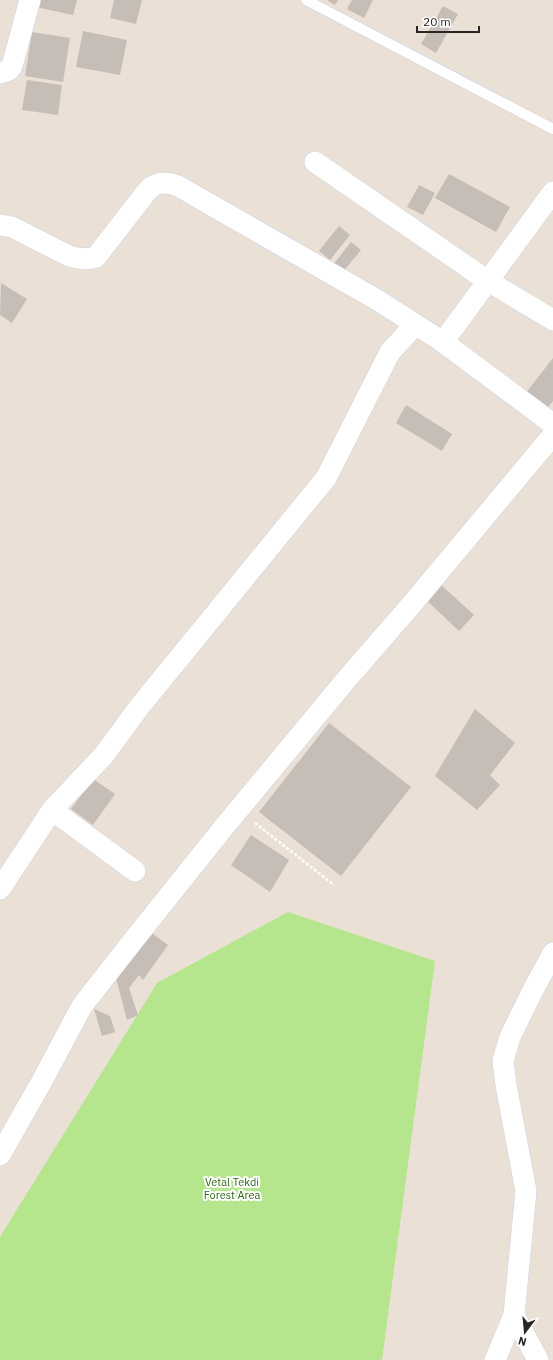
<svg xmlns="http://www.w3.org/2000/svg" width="553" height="1360" viewBox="0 0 553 1360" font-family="'IBM Plex Sans',sans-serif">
	<rect width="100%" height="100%" fill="#ebe0d6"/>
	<!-- green -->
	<path fill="#b5e68e" d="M288,912L435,961L382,1360H0V1237L157,983Z"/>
	<!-- building -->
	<g fill="#c6bdb7">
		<path d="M33,0H77L73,15L31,6Z"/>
		<path d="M114,0H142L136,24L110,18Z"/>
		<path d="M327,0H338L335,5Z"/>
		<path d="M352,0H373L364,18L347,9Z"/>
		<path d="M443,6L458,14L436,53L421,44Z"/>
		<path d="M83,31L127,40L120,75L76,67Z"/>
		<path d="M32,32L70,38L63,82L25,76Z"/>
		<path d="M27,80L62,85L58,115L22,110Z"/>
		<path d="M449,174L510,207L496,232L435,198Z"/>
		<path d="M419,185L435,193L423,215L407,207Z"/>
		<path d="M339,226L350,235L330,260L319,251Z"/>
		<path d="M351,242L361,250L342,273L332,266Z"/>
		<path d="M1,283L27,299L12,323L0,315Z"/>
		<path d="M553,358V401L546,410L525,394Z"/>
		<path d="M406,405L452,434L442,451L396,423Z"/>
		<path d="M438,582L474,615L459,631L423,597Z"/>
		<path d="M475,709L515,743L490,775L500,785L477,810L435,776Z"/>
		<path d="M329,723L411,787L341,876L259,812Z"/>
		<path d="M93,779L115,794L93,825L71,809Z"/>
		<path d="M251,835L289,860L270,892L231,865Z"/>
		<path d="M149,931L168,945L143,980L139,975L129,988L138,1015L127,1020L116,978Z"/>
		<path d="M94,1009L110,1016L115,1032L102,1036Z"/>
	</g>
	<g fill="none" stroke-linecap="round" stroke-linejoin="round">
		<defs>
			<path id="service" d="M306,0L553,129"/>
			<g id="minor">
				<path d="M0,73L9,70L12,66L30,0"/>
				<path d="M315,162L488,281L553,320"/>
				<path d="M0,225L12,227L69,256C79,259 87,260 96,257L148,190C157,181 166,182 178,186L379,301L443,342L553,192"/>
				<path d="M443,342L553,424"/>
				<path d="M52,810L135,871"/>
				<path d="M0,889L52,810L104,755L140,706L326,478L390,352L415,325"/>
				<path d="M0,1155L42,1081L82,1006L132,942L224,827L346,680L412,604L553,435"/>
				<path d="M514,1315L538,1360"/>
				<path d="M495,1360L514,1315L526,1191L506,1085L503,1061L510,1037L532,992L553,953"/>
			</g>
		</defs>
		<!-- service casing -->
		<use href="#service" stroke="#ccd2e1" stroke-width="11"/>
		<!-- minor casing -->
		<use href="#minor" stroke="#ccd2e1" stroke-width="22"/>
		<!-- path -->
		<path stroke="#fff" stroke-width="2.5" stroke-dasharray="3 2" stroke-linecap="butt" d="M255,823L334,885"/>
		<!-- service -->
		<use href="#service" stroke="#fff" stroke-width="10"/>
		<!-- minor -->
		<use href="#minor" stroke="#fff" stroke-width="21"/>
	</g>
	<g text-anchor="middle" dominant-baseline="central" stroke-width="4" stroke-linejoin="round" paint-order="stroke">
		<!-- park labels -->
		<g font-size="11" fill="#2e6614" stroke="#fff">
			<text x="232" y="1182">Vetal Tekdi<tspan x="232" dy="13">Forest Area</tspan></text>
		</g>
	</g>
	<!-- north arrow -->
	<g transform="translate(525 1332) rotate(196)" stroke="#ffffff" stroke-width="3" paint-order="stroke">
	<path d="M0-3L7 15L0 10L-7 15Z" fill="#272727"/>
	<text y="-6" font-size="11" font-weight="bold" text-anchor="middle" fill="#272727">N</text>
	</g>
	<!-- scale -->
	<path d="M417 26v6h62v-6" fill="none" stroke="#272727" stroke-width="2"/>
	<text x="423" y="26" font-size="12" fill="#272727" stroke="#ffffff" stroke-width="3" paint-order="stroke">20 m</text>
</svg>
